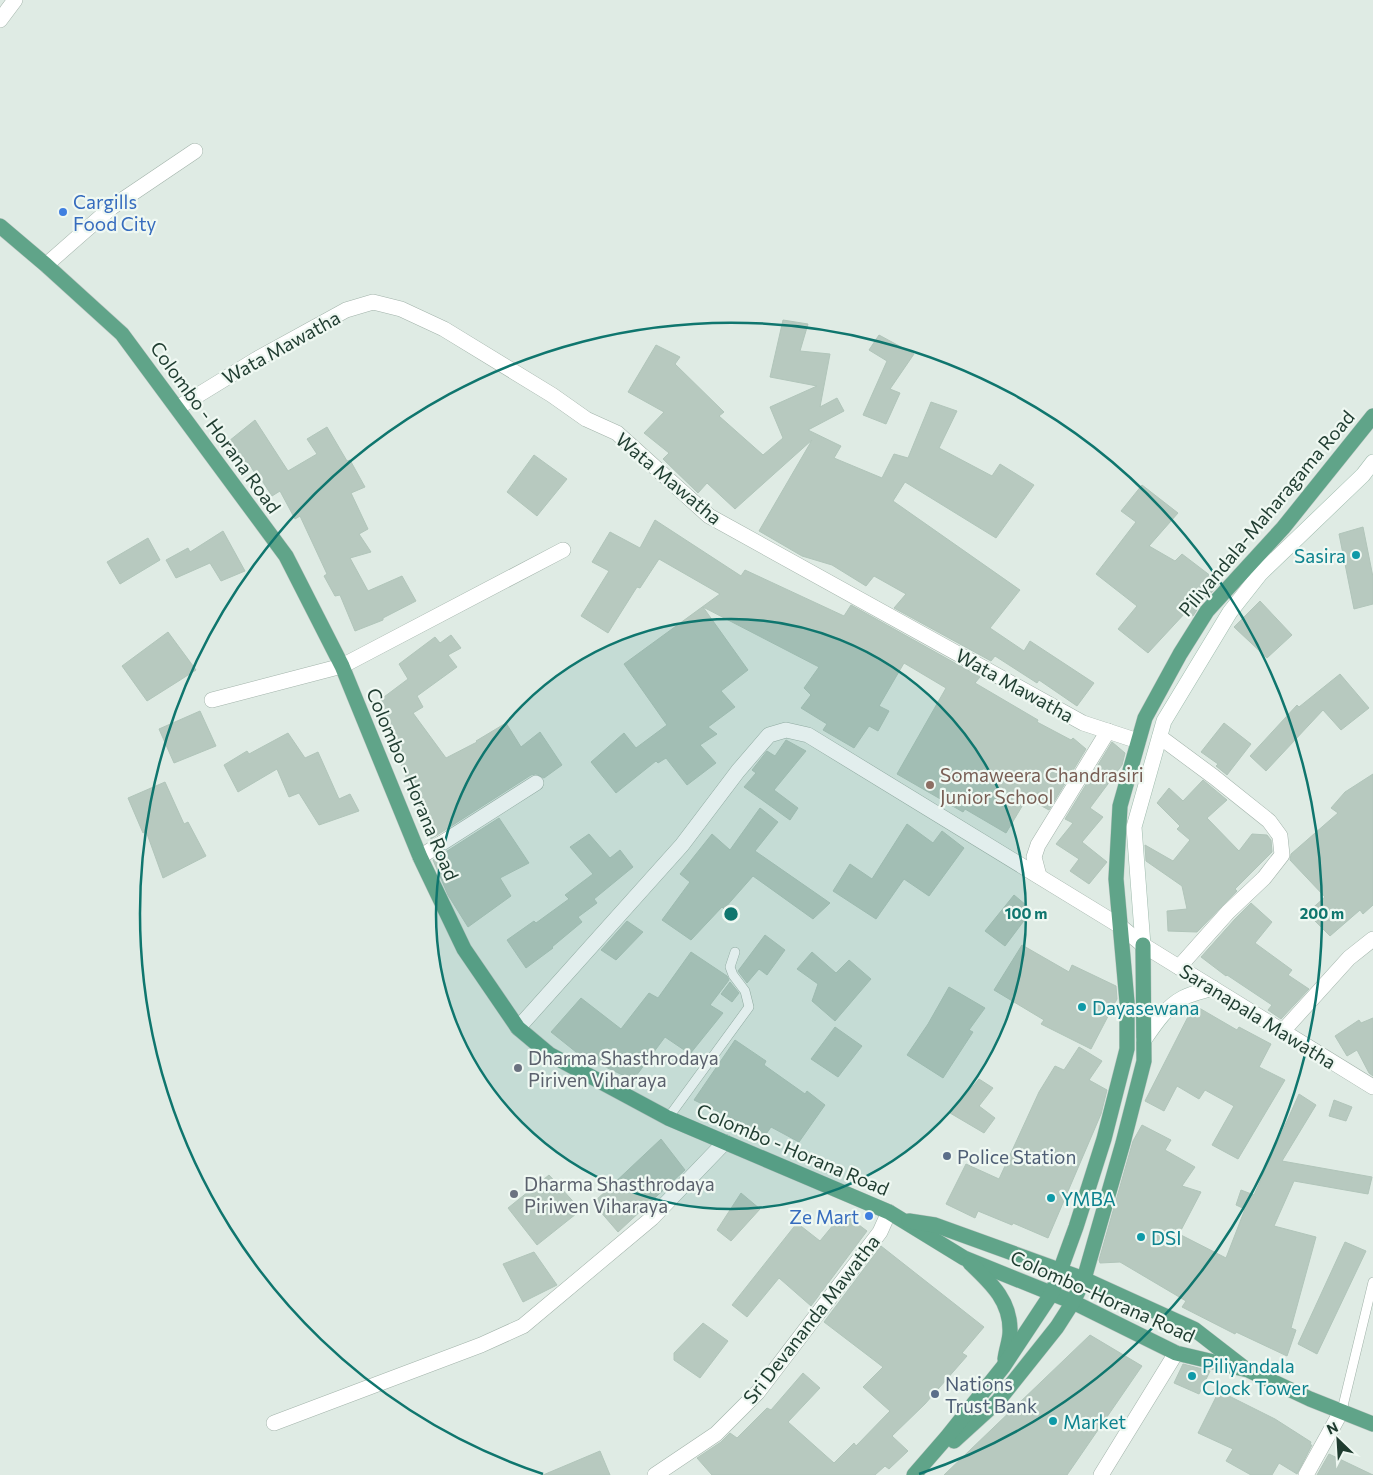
<svg xmlns="http://www.w3.org/2000/svg" width="1373" height="1475" viewBox="0 0 1373 1475" font-family="Commissioner,sans-serif">
	<rect width="100%" height="100%" fill="#dfebe4"/>
	<!-- building -->
	<g fill="#b7c9bf" stroke="#b1c5ba">
		<path d="M783,320L808,324L800,351L830,354L820,407L837,398L844,411L808,430L841,446L834,458L882,478L894,454L908,458L931,402L957,411L939,448L992,476L1000,464L1034,485L996,538L905,482L893,501L1020,590L990,628L1024,651L1030,641L1094,683L1077,706L1039,680L1037,683L995,656L991,661L894,608L906,594L874,576L866,586L832,565L802,556L759,531L812,440L735,509L707,483L698,493L663,459L669,453L644,433L664,412L628,392L656,345L680,357L675,364L724,412L719,416L763,455L783,438L770,407L817,386L770,377Z"/>
		<path d="M879,335L914,354L890,389L900,393L886,424L863,415L887,361L869,350Z"/>
		<path d="M255,420L288,471L317,454L307,439L327,427L347,461L350,460L365,487L351,493L368,529L359,534L371,552L350,558L368,591L402,576L416,601L383,618V620L355,631L340,595L335,596L324,576L327,574L300,516L295,519L280,491L272,496L261,479L259,480L248,462L245,464L229,441Z"/>
		<path d="M534,455L567,479L537,516L507,492Z"/>
		<path d="M1142,485L1178,513L1149,546L1175,561L1182,554L1220,583L1200,605L1193,616L1186,612L1148,653L1118,629L1137,606L1096,574L1136,522L1121,511Z"/>
		<path d="M655,520L741,576L745,570L844,616L851,605L980,677L975,683L1038,720L1037,722L1071,740L1073,738L1086,749L1049,810L1027,798L1006,833L965,809L963,812L897,774L946,688L904,663L879,706L889,711L878,731L869,726L854,748L823,730L827,724L801,708L811,695L804,688L819,667L703,607L748,670L721,691L735,707L708,727L717,734L700,745L716,763L687,785L666,758L658,763L656,761L616,793L591,762L624,733L636,748L667,725L624,664L720,594L659,559L640,588L637,587L608,633L581,616L609,571L592,562L610,532L640,548Z"/>
		<path d="M1363,527L1373,577V604L1354,609L1339,534Z"/>
		<path d="M223,531L245,571L221,581L210,563L176,578L166,560L188,548L190,552Z"/>
		<path d="M148,538L160,560L120,584L107,562Z"/>
		<path d="M1260,601L1292,635L1267,658L1234,627Z"/>
		<path d="M168,632L196,670L147,701L122,666Z"/>
		<path d="M451,635L461,648L448,655L457,667L417,696L423,707L413,713L446,758L477,742L476,741L506,723L521,747L540,732L562,765L544,778L536,774L531,775L431,839L400,762L403,760L387,738L393,733L380,700L408,679L399,664L435,637L440,643Z"/>
		<path d="M1340,674L1369,708L1341,730L1323,710L1266,771L1250,756L1297,705L1299,707Z"/>
		<path d="M200,711L216,746L174,763L159,729Z"/>
		<path d="M1224,723L1251,744L1227,775L1216,766L1218,764L1201,752Z"/>
		<path d="M288,733L305,758L318,752L339,799L350,794L359,811L319,825L299,793L289,797L277,769L238,792L224,765L247,751L249,754Z"/>
		<path d="M786,740L806,751L774,790L798,808L790,820L744,787L756,773L752,770L767,751L775,756Z"/>
		<path d="M1112,742L1125,753L1122,765L1090,808L1103,817L1082,842L1107,862L1089,884L1070,871L1079,859L1056,844L1073,823L1065,819Z"/>
		<path d="M1373,774V905L1363,914L1360,910L1330,936L1307,913L1325,897L1290,860L1291,854L1338,813L1331,808L1345,792Z"/>
		<path d="M1203,780L1227,800L1207,818L1239,851L1252,834L1267,835L1271,840L1272,852L1235,889L1237,891L1197,932L1168,931L1167,911L1187,909L1182,886L1146,861L1145,845L1173,861L1190,840L1177,829L1180,826L1157,803L1169,788L1183,801Z"/>
		<path d="M165,782L184,824L188,822L206,856L163,878L146,831L143,833L128,798Z"/>
		<path d="M760,808L778,822L755,851L830,903L813,919L753,876L724,909L722,907L691,940L662,920L690,882L680,874L712,834L730,850Z"/>
		<path d="M499,818L529,863L500,878L511,896L468,927L448,895L433,860Z"/>
		<path d="M907,824L933,843L942,831L964,848L929,896L904,879L876,919L833,891L850,864L872,879Z"/>
		<path d="M589,834L610,858L620,850L633,867L594,899L597,903L578,917L582,922L552,947L553,948L526,968L507,940L534,921L536,923L569,899L565,895L593,874L570,847Z"/>
		<path d="M1014,895L1032,910L1005,946L985,931Z"/>
		<path d="M1251,903L1272,922L1255,943L1292,970L1288,975L1309,989L1281,1019L1268,1010L1272,1005L1227,975L1226,976L1201,957L1235,919Z"/>
		<path d="M627,921L643,932L616,960L601,950Z"/>
		<path d="M765,935L785,950L767,975L759,969L747,983L738,971Z"/>
		<path d="M1022,945L1069,972L1072,965L1116,986L1117,999L1091,1049L1041,1024L1044,1020L994,990Z"/>
		<path d="M691,952L727,976L729,980L710,1005L723,1013L690,1054L665,1037L633,1080L593,1061L591,1064L551,1032L581,998L621,1029L649,993L658,998Z"/>
		<path d="M812,952L836,973L849,960L871,979L835,1021L812,1001L818,984L797,969Z"/>
		<path d="M730,982L739,993L732,1002L721,994Z"/>
		<path d="M949,987L985,1008L969,1030L973,1032L943,1078L907,1055L928,1024Z"/>
		<path d="M1194,1005L1237,1030L1239,1027L1271,1044L1259,1067L1285,1080L1238,1159L1212,1145L1234,1106L1205,1090L1199,1099L1177,1086L1164,1111L1145,1101Z"/>
		<path d="M1373,1018V1076L1369,1073L1357,1050L1347,1056L1335,1036L1359,1020L1361,1023Z"/>
		<path d="M835,1027L862,1046L838,1077L811,1059Z"/>
		<path d="M735,1040L766,1061L764,1065L805,1094L807,1091L825,1105L799,1142L771,1127L764,1137L744,1127L746,1125L694,1100Z"/>
		<path d="M1079,1047L1102,1061L1089,1080L1107,1090L1101,1114L1048,1238L1013,1223L1012,1225L978,1211L975,1218L946,1204L966,1164L999,1179L1039,1092L1055,1066L1064,1070Z"/>
		<path d="M979,1079L993,1088L979,1106L995,1118L984,1133L950,1113Z"/>
		<path d="M1299,1094L1316,1105L1282,1161L1372,1177L1368,1194L1294,1181L1274,1226L1316,1237L1291,1328L1296,1330L1287,1356L1236,1332L1235,1334L1182,1307L1186,1301L1120,1262L1100,1263L1099,1260L1133,1141L1142,1125L1171,1140L1165,1150L1195,1167L1182,1186L1201,1192L1179,1234L1226,1258L1245,1209L1236,1205L1241,1190L1254,1195Z"/>
		<path d="M1334,1100L1352,1107L1346,1121L1329,1116Z"/>
		<path d="M661,1139L685,1170L618,1232L593,1203Z"/>
		<path d="M549,1175L581,1210L537,1245L508,1208Z"/>
		<path d="M741,1193L760,1209L731,1241L717,1230Z"/>
		<path d="M843,1213L867,1231L811,1306L779,1278L747,1317L732,1305L797,1223L820,1241Z"/>
		<path d="M1345,1242L1366,1251L1317,1354L1298,1344Z"/>
		<path d="M881,1246L984,1327L962,1353L967,1356L925,1404L892,1436L908,1451L889,1469L885,1466L875,1475H712L697,1458L721,1442L730,1433L737,1438L767,1408L771,1410L803,1373L820,1388L788,1422L834,1463L854,1443L856,1446L890,1411L863,1387L883,1367L824,1322Z"/>
		<path d="M534,1252L557,1285L523,1302L503,1264Z"/>
		<path d="M703,1323L728,1341L700,1378L674,1360V1353Z"/>
		<path d="M1090,1335L1142,1366L1067,1475H944Z"/>
		<path d="M1183,1364L1210,1371L1199,1394L1174,1383Z"/>
		<path d="M1219,1391L1275,1419L1311,1442L1310,1445H1312L1297,1474L1279,1463L1272,1475H1251L1226,1461L1233,1449L1198,1433Z"/>
		<path d="M600,1451L610,1475H543Z"/>
		<path d="M1329,1454L1373,1475H1317Z"/>
	</g>
	<g fill="none" stroke-linecap="round" stroke-linejoin="round">
		<defs>
			<g id="service">
				<path d="M668,1118L749,1007L745,991L733,975L730,967L735,952"/>
				<path d="M1342,1410L1373,1282"/>
			</g>
			<g id="minor">
				<path d="M0,20L15,0"/>
				<path d="M46,265L112,207L195,151"/>
				<path d="M212,700L342,666L563,550"/>
				<path d="M1160,737L1214,777L1269,821L1280,836L1282,855L1264,878L1228,912L1179,967"/>
				<path d="M420,857L536,783"/>
				<path d="M1039,876L1034,857L1038,845L1108,731"/>
				<path d="M518,1028L682,845L738,771L769,735L786,730L808,735L1120,926"/>
				<path d="M1283,1031L1349,958L1373,939"/>
				<path d="M274,1423L481,1345L523,1326L652,1218L725,1142"/>
				<path d="M655,1475L716,1434L758,1392L880,1232L889,1212"/>
				<path d="M1101,1475L1176,1353"/>
				<path d="M1306,1475L1342,1410"/>
			</g>
			<g id="tertiary">
				<path d="M177,408L257,359L346,310L373,302L401,309L444,329L552,395L586,419L617,433L709,516L1083,723L1138,741"/>
				<path d="M1120,926L1143,945L1373,1087"/>
			</g>
			<g id="secondary">
				<path d="M1143,945L1134,827L1164,721L1230,612L1260,574L1363,475L1373,462"/>
				<path d="M1144,1040C1155,1024 1166,1007 1183,998C1192,993 1204,991 1213,988"/>
			</g>
			<g id="primary">
				<path d="M0,226L46,265L122,334L286,556L342,666L420,857L464,949L518,1028L549,1054L668,1118L889,1212L964,1258L1073,1302L1176,1353L1248,1370L1310,1399L1373,1424"/>
				<path d="M909,1221L935,1225L1084,1279L1194,1329L1243,1367"/>
				<path d="M970,1263C991,1283 1011,1301 1010,1332C1010,1340 1006,1350 1005,1359"/>
				<path d="M954,1441L998,1401L1057,1327L1073,1302L1084,1279L1123,1143L1144,1061L1143,945"/>
				<path d="M914,1475L947,1437L1003,1367L1052,1293L1076,1227L1104,1139L1127,1049V1002L1116,879L1120,806L1145,718L1180,654L1207,611L1283,528L1373,416"/>
			</g>
		</defs>
		<!-- service casing -->
		<use href="#service" stroke="#a2b3aa" stroke-width="10"/>
		<!-- minor casing -->
		<use href="#minor" stroke="#a2b3aa" stroke-width="16"/>
		<!-- tertiary casing -->
		<use href="#tertiary" stroke="#a2b3aa" stroke-width="16"/>
		<!-- secondary casing -->
		<use href="#secondary" stroke="#9fbbad" stroke-width="16"/>
		<!-- primary casing -->
		<use href="#primary" stroke="#c0c8c5" stroke-width="16"/>
		<!-- service -->
		<use href="#service" stroke="#fff" stroke-width="9"/>
		<!-- minor -->
		<use href="#minor" stroke="#fff" stroke-width="15"/>
		<!-- tertiary -->
		<use href="#tertiary" stroke="#fff" stroke-width="15"/>
		<!-- secondary -->
		<use href="#secondary" stroke="#fff" stroke-width="15"/>
		<!-- primary -->
		<use href="#primary" stroke="#60a489" stroke-width="15"/>
	</g>
	<!-- distance rings -->
	<circle cx="731" cy="914" r="295" fill="#0f766e" fill-opacity=".12"/>
	<g fill="none" stroke="#0f766e" stroke-width="2.5">
		<circle cx="731" cy="914" r="295"/>
		<path d="M543 1474A591 591 0 1 1 919 1474"/>
	</g>
	<!-- markers -->
	<g fill="#3f7fe0" stroke="#eff8f2" stroke-width="2">
		<circle cx="63" cy="212" r="5"/>
		<circle cx="869" cy="1216" r="5"/>
	</g>
	<g fill="#0f9aa8" stroke="#eff8f2" stroke-width="2">
		<circle cx="1356" cy="555" r="5"/>
		<circle cx="1082" cy="1007" r="5"/>
		<circle cx="1051" cy="1198" r="5"/>
		<circle cx="1141" cy="1237" r="5"/>
		<circle cx="1192" cy="1376" r="5"/>
		<circle cx="1053" cy="1421" r="5"/>
	</g>
	<circle fill="#8d6e63" stroke="#eff8f2" stroke-width="2" cx="930" cy="785" r="5"/>
	<g fill="#6b7280" stroke="#eff8f2" stroke-width="2">
		<circle cx="518" cy="1068" r="5"/>
		<circle cx="514" cy="1194" r="5"/>
	</g>
	<g fill="#5c6f8a" stroke="#eff8f2" stroke-width="2">
		<circle cx="947" cy="1156" r="5"/>
		<circle cx="935" cy="1394" r="5"/>
	</g>
	<g text-anchor="middle" dominant-baseline="central" stroke-width="4.5" stroke-linejoin="round" paint-order="stroke">
		<!-- shop labels -->
		<g font-size="19" fill="#366cbe" stroke="#eff8f2" text-anchor="start">
			<text x="73" y="201">Cargills<tspan x="73" dy="22">Food City</tspan></text>
			<text x="859" y="1216" text-anchor="end">Ze Mart</text>
		</g>
		<!-- street labels -->
		<g font-size="19" fill="#1f3c30" stroke="#eff8f2">
			<text transform="translate(281 347) rotate(-29)">Wata Mawatha</text>
			<text transform="translate(216 427) rotate(54)">Colombo - Horana Road</text>
			<text transform="translate(669 478) rotate(40)">Wata Mawatha</text>
			<text transform="translate(1266 513) rotate(-50)">Piliyandala-Maharagama Road</text>
			<text transform="translate(1015 685) rotate(29)">Wata Mawatha</text>
			<text transform="translate(413 784) rotate(67)">Colombo - Horana Road</text>
			<text transform="translate(1258 1016) rotate(32)">Saranapala Mawatha</text>
			<text transform="translate(793 1149) rotate(23)">Colombo - Horana Road</text>
			<text transform="translate(1103 1296) rotate(24)">Colombo-Horana Road</text>
			<text transform="translate(811 1319) rotate(-52)">Sri Devananda Mawatha</text>
		</g>
		<!-- culture labels -->
		<g font-size="19" fill="#0d838f" stroke="#eff8f2" text-anchor="start">
			<text x="1346" y="555" text-anchor="end">Sasira</text>
			<text x="1092" y="1007">Dayasewana</text>
			<text x="1061" y="1198">YMBA</text>
			<text x="1151" y="1237">DSI</text>
			<text x="1202" y="1365">Piliyandala<tspan x="1202" dy="22">Clock Tower</tspan></text>
			<text x="1063" y="1421">Market</text>
		</g>
		<!-- education labels -->
		<g font-size="19" fill="#785e54" stroke="#eff8f2" text-anchor="start">
			<text x="940" y="774">Somaweera Chandrasiri<tspan x="940" dy="22">Junior School</tspan></text>
		</g>
		<!-- worship labels -->
		<g font-size="19" fill="#5b616d" stroke="#eff8f2" text-anchor="start">
			<text x="528" y="1057">Dharma Shasthrodaya<tspan x="528" dy="22">Piriven Viharaya</tspan></text>
			<text x="524" y="1183">Dharma Shasthrodaya<tspan x="524" dy="22">Piriwen Viharaya</tspan></text>
		</g>
		<!-- service labels -->
		<g font-size="19" fill="#4e5e75" stroke="#eff8f2" text-anchor="start">
			<text x="957" y="1156">Police Station</text>
			<text x="945" y="1383">Nations<tspan x="945" dy="22">Trust Bank</tspan></text>
		</g>
	</g>
	<circle cx="731" cy="914" r="8" fill="#0f766e" stroke="#eff8f2" stroke-width="2.5"/>
	<g font-size="15" text-anchor="middle" font-weight="bold" fill="#0f766e" stroke="#eff8f2" stroke-width="4.5" stroke-linejoin="round" paint-order="stroke">
		<text x="1026" y="919">100 m</text>
		<text x="1322" y="919">200 m</text>
	</g>
	<!-- north arrow -->
	<g transform="translate(1338 1440) rotate(335)" stroke="#eff8f2" stroke-width="4" paint-order="stroke">
	<path d="M0-4L9 19L0 12L-9 19Z" fill="#1f3c30"/>
	<text y="-8" font-size="14" font-weight="bold" text-anchor="middle" fill="#1f3c30">N</text>
	</g>
</svg>
